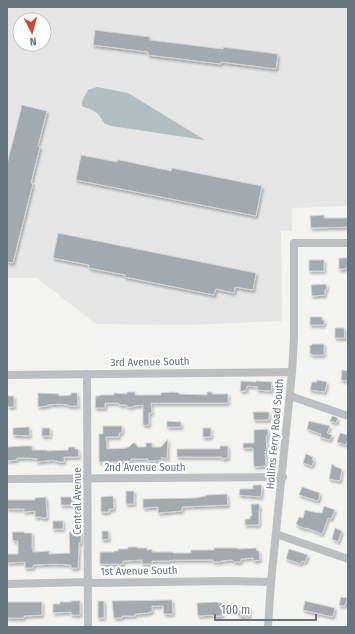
<svg xmlns="http://www.w3.org/2000/svg" width="355" height="634" viewBox="0 0 355 634" font-family="'Fira Sans Condensed',sans-serif">
	<defs>
		<filter id="shadow"><feDropShadow dx="1.5" dy="2.5" stdDeviation="1" flood-color="#0004"/></filter>
	</defs>
	<rect width="100%" height="100%" fill="#f3f3f0"/>
	<!-- built -->
	<path fill="#e4e5e4" fill-rule="evenodd" d="M7,7H348V206L292,208V231H281L282,321L188,325L96,324L37,278H7ZM20,20H44V44H20Z"/>
	<!-- water -->
	<path fill="#b1bec0" d="M97,87L128,93L205,140L111,126C100,122 104,121 99,115C95,110 88,109 82,106V101L88,90Z"/>
	<!-- building -->
	<g fill="#a3aaaf" stroke="#d5d5d3" filter="url(#shadow)">
		<path d="M95,30L150,37V40L223,49V47L278,54L276,69L221,62V64L148,55V52L93,45Z"/>
		<path d="M22,105L47,111L38,146L40,147L31,183H33L13,263L7,262V164Z"/>
		<path d="M81,155L117,162V160H120L171,171L172,168L262,186L256,216L76,180Z"/>
		<path d="M324,215V218H348V227L311,228L310,216Z"/>
		<path d="M58,233L256,273L253,290L235,287L234,293L216,289L214,295L125,277V275L89,268V265L53,258Z"/>
		<path d="M339,258H348V268H345V269H339Z"/>
		<rect x="309" y="260" width="15" height="11"/>
		<path d="M326,284L327,289L325,290V295L312,296L311,285Z"/>
		<path d="M310,317H322V320H324V325H310Z"/>
		<path d="M335,328H344L345,338H335Z"/>
		<path d="M312,344H324V355H312V354H310V345H312Z"/>
		<path d="M342,370L348,371V381L341,380Z"/>
		<path d="M317,380L327,382L325,392L310,390L312,382H317Z"/>
		<path d="M241,381L256,382V381L272,382L271,391L257,390L258,387L247,386L246,391H240Z"/>
		<path d="M127,392H135V395H161V393L173,392L179,393V394L207,395V392H212V394H228V403H151L152,413H149V425H143V405L133,406V407H127V405H119V403H105V408H95L96,396H99L101,395H114V393L127,394Z"/>
		<path d="M38,393L59,394V396L71,395V393H77L78,406H68V405L60,404L47,405V406L38,407Z"/>
		<path d="M7,396H14V407H8V405H7Z"/>
		<path d="M253,412H269V420H254Z"/>
		<path d="M332,416L338,418L336,423L330,421Z"/>
		<path d="M167,421L181,422V427H167Z"/>
		<path d="M309,421L330,426L327,433L332,435L330,440L320,437L321,434L307,429Z"/>
		<path d="M103,426H122V433H119V437H106L107,449L127,448V447H129L133,443H135L138,447H146V443H152V447H161L168,439L167,459L161,457L162,460L151,461H148V459H131V461H123V462H99V434H103Z"/>
		<path d="M29,427L30,436L13,435V428Z"/>
		<rect x="42" y="428" width="8" height="8"/>
		<rect x="203" y="428" width="8" height="9"/>
		<path d="M268,429V436H266L267,451H265L266,466L254,467L253,448H243V443H254V430Z"/>
		<path d="M340,433L348,435V440L346,445L337,442Z"/>
		<path d="M22,446H32V450H47V451L68,450L69,447H75V449H78L79,457H64V462H58V461H54V460L37,462V459L30,458H17V460L7,461V447Z"/>
		<path d="M220,446H228V458L222,459V457H177V449H220Z"/>
		<path d="M306,454L313,457L312,460H314L312,466L303,463Z"/>
		<path d="M332,464L336,467L342,469L340,481L329,479Z"/>
		<path d="M253,485H262L261,497L239,495L240,489H253Z"/>
		<path d="M302,487L320,493L319,495H320L318,501L299,495Z"/>
		<rect x="126" y="491" width="8" height="13"/>
		<path d="M227,494L228,505L182,507V511L158,513V507L143,508V499L195,498L206,496V495Z"/>
		<path d="M113,496L114,509H109V512H101V497Z"/>
		<path d="M46,497L47,518H41V517H35V511L24,512V509H7V500H35V498Z"/>
		<rect x="61" y="497" width="11" height="8"/>
		<path d="M251,504H259L260,509H259V525H245V519H250V516H252Z"/>
		<path d="M324,506L335,510L331,519L328,518L322,534L307,528V529L298,526V525L296,524L299,517L303,518L305,510L318,513V512L322,513Z"/>
		<rect x="53" y="521" width="10" height="8"/>
		<path d="M335,528L342,531L338,542L332,539Z"/>
		<path d="M102,531H108L109,539L102,540Z"/>
		<path d="M12,532H24V533H32V549H33V552L49,551V554L70,553L69,532H81V543H79L78,568H71V565L55,564L33,565V568H25V562L7,563V554H18V541H13Z"/>
		<path d="M128,547H137V548H147V550L152,549V552H173V553H191V550H214V548H238V549L256,548L257,551H259L260,560L253,561V558L241,559V562H234L232,560L221,561L220,562H213V560H173V561L170,560V561H152V564H142V560L123,561V564H100V552H114V551H118V549H128Z"/>
		<path d="M289,549L308,555L305,562L302,561L301,564L286,559Z"/>
		<path d="M341,597L347,598L345,606L339,605Z"/>
		<path d="M172,600L173,614H164L163,606H152V612H149V613L135,614V616H122V618H114L112,601Z"/>
		<path d="M71,601H80V615H71V612L53,613V604H60V602H71Z"/>
		<rect x="98" y="601" width="6" height="17"/>
		<path d="M305,601L335,608L333,617L303,610Z"/>
		<path d="M7,602H42V615L24,616V618H7Z"/>
		<path d="M218,602V603H222V616H213V615L198,616L197,603Z"/>
		<path d="M242,607L250,608L249,617L239,616V611H241Z"/>
	</g>
	<g fill="none" stroke-linecap="round" stroke-linejoin="round">
		<!-- minor -->
		<g stroke="#bbbfc2" stroke-width="8">
			<path d="M87,374L88,627"/>
			<path d="M7,375L292,372"/>
			<path d="M290,396L348,416"/>
			<path d="M7,479L283,477"/>
			<path d="M276,534L348,559"/>
			<path d="M7,584L88,582L94,583L230,581L271,582"/>
			<path d="M268,627L271,582L292,372L294,338V243H348"/>
		</g>
	</g>
	<g text-anchor="middle" dominant-baseline="central" stroke-width="4" stroke-linejoin="round" paint-order="stroke">
		<!-- street labels -->
		<g font-size="11" fill="#66757e" stroke="#fff">
			<text transform="translate(150 362) rotate(-1)">3rd Avenue South</text>
			<text transform="translate(275 434) rotate(-85)">Hollins Ferry Road South</text>
			<text x="145" y="467">2nd Avenue South</text>
			<text transform="translate(77 501) rotate(-90)">Central Avenue</text>
			<text transform="translate(139 571) rotate(-1)">1st Avenue South</text>
		</g>
	</g>
	<!-- border -->
	<rect width="355" height="634" fill="none" stroke="#66757e" stroke-width="16"/>
	<!-- north arrow -->
	<g transform="translate(32 32) rotate(174)"><circle r="19" fill="#ffffff" stroke="#c2c8cb"/>
	<path d="M0-3L7 15L0 10L-7 15Z" fill="#ce4c36"/>
	<text y="-6" font-size="11" font-weight="bold" text-anchor="middle" fill="#66757e">N</text>
	</g>
	<!-- scale -->
	<path d="M215 614v6h101v-6" fill="none" stroke="#66757e" stroke-width="2"/>
	<text x="221" y="614" font-size="12" fill="#66757e" stroke="#ffffff" stroke-width="3" paint-order="stroke">100 m</text>
</svg>
